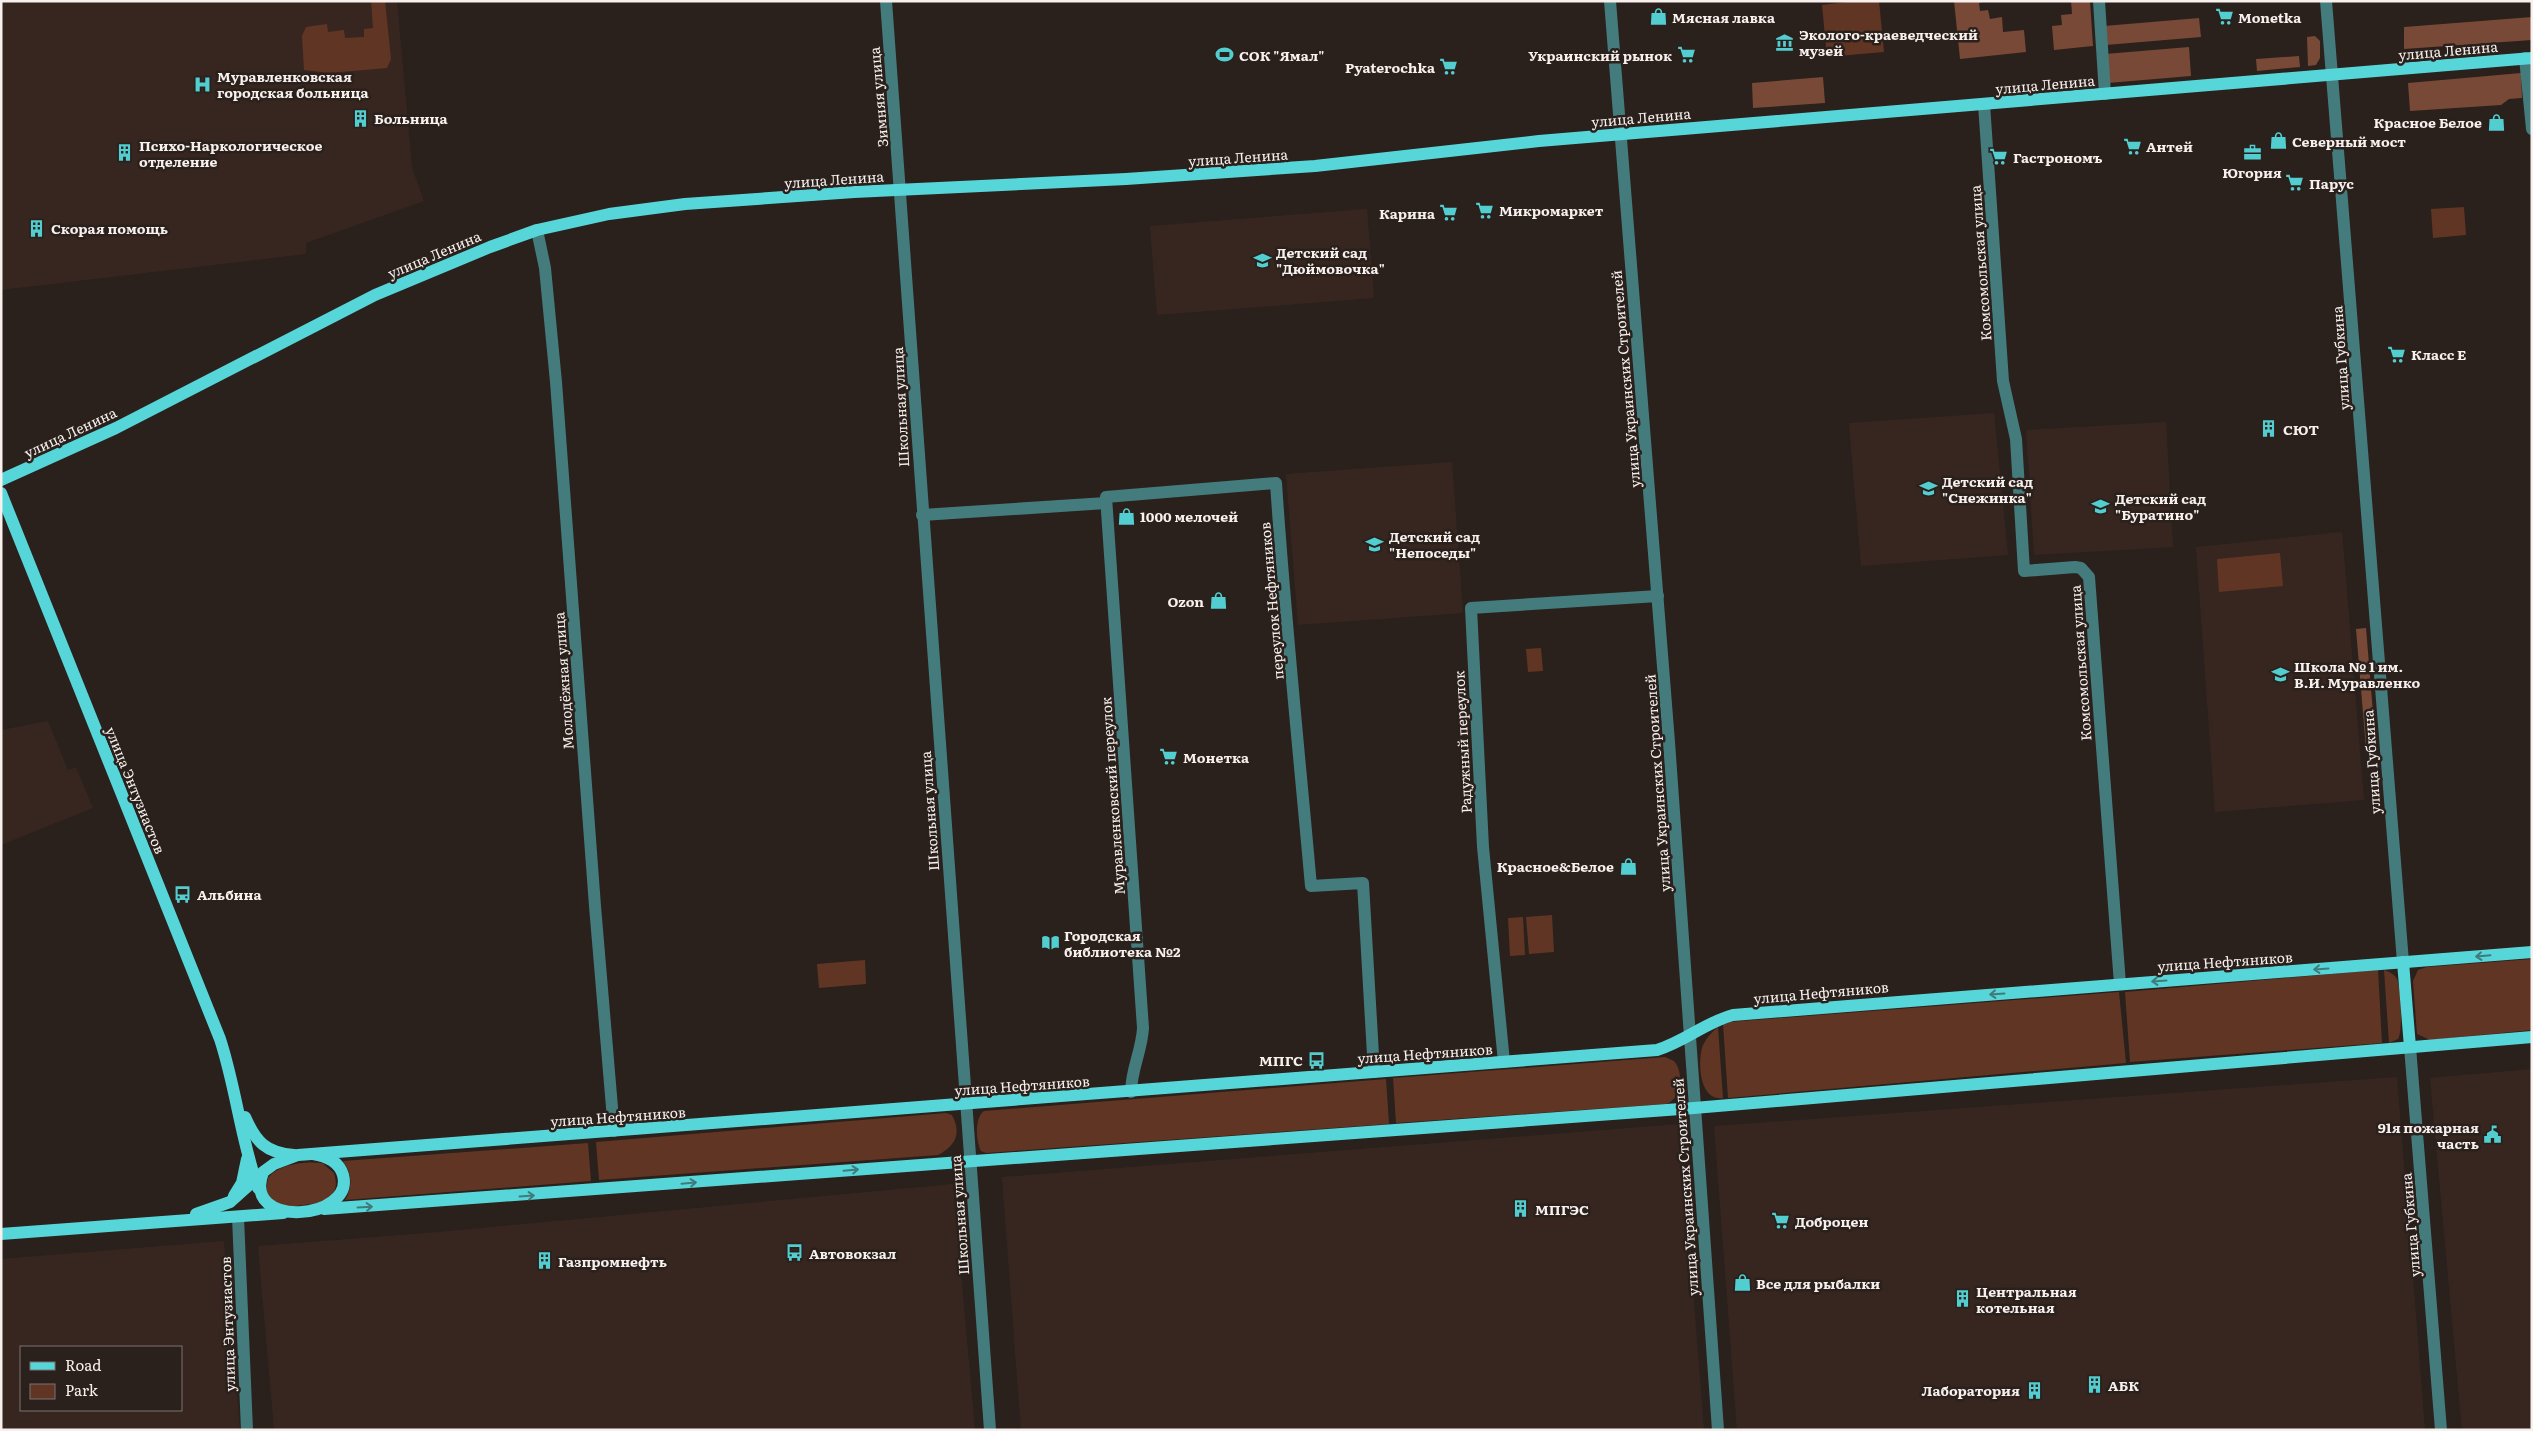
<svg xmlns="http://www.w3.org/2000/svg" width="2533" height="1431" viewBox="0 0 2533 1431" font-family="Literata,serif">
	<rect width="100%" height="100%" fill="#2a201c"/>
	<!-- built -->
	<g fill="#372620" fill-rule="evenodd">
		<path d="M1,1H397L412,167L424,201L306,243V254L1,290Z"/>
		<path d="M1367,209L1374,298L1157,315L1150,226Z"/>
		<path d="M1994,413L2008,555L1861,566L1849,423Z"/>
		<path d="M2166,422L2173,547L2034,555L2026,430Z"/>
		<path d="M1452,462L1463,613L1298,625L1286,474Z"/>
		<path d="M2342,532L2364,800L2215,812L2196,547Z"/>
		<path d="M48,721L68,770L76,767L93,808L1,845V730Z"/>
		<path d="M2532,1069V1430H2462L2430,1078Z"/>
		<path d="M2397,1077L2425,1430H1737L1714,1126Z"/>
		<path d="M1680,1124L1704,1430H1021L1002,1177Z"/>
		<path d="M953,1184L975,1430H274L258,1246L439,1232Z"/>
		<path d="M224,1241L240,1430H1V1259ZM21,1347H181V1410H21Z"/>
	</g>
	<!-- green -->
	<g fill="#613523">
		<path d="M371,1H385L391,59L387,68L329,73L304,70L302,36L306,27L327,24L328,32L344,30L345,38L364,37V29L373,28Z"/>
		<path d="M1854,1H1879L1884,52L1827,57L1822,5Z"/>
		<path d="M2464,207L2466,235L2433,238L2431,209Z"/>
		<path d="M2280,553L2283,586L2219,592L2217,559Z"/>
		<path d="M1541,648L1543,671L1528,672L1526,649Z"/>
		<path d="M1552,915L1554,952L1529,954L1526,917Z"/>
		<path d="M1523,917L1525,955L1510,956L1508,918Z"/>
		<path d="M2532,959V1030L2430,1040L2417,1034L2413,981L2418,970L2427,967Z"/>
		<path d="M865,960L866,984L819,988L817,964Z"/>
		<path d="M2378,970L2382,1043L2130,1062L2125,992Z"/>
		<path d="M2384,970C2390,972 2394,974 2397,979C2401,989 2403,1031 2398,1039L2389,1043Z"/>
		<path d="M2119,992L2126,1063L1728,1098L1723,1024L1729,1022Z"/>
		<path d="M1718,1027L1723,1098C1699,1102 1697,1061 1703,1045C1707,1037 1712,1032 1718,1027Z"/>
		<path d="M1665,1057L1674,1061C1684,1072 1682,1099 1666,1104L1396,1123L1393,1078Z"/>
		<path d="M1386,1079L1389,1124L986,1153L981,1151C976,1141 974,1118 984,1111Z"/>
		<path d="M946,1113L952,1115C962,1134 955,1146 938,1155L599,1180L596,1142Z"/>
		<path d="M588,1143L591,1181L345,1200C353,1187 352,1173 343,1161Z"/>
		<path d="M322,1163L334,1173C342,1198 323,1203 303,1205C294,1206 285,1208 277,1204C273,1202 269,1196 266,1192L268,1178C279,1164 305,1161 322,1163Z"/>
	</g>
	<!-- forest -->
	<g fill="#784937">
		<path d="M1954,1H1987L1979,3L1980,11L1988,10L1990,19L2002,17L2003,32L2024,30L2026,52L1960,59Z"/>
		<path d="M2071,1H2090L2093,46L2054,50L2052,26L2062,25L2061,15L2072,14Z"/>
		<path d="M2532,17V40L2404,49V27Z"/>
		<path d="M2199,18L2201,37L2106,45L2104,26Z"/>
		<path d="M2315,36L2320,41V58L2316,65L2308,66L2307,37Z"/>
		<path d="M2189,47L2191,76L2108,83L2105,54Z"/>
		<path d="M2299,56L2300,67L2257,71L2256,59Z"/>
		<path d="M2521,73L2522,98L2509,99L2501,105L2410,111L2408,83Z"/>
		<path d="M1823,77L1825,103L1753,108L1752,83Z"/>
		<path d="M2366,628L2376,749H2366L2356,629Z"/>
	</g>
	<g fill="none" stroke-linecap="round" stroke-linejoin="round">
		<!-- minor -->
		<g stroke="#447b7d" stroke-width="12">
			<path d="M886,1L990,1430"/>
			<path d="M1610,1L1669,742L1718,1430"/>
			<path d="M2099,1L2105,94"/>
			<path d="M2326,1L2403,962"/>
			<path d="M2525,58L2532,129"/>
			<path d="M1984,104L2003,381L2016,439L2024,571L2075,567L2081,568L2089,577L2120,984"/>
			<path d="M537,230L545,268L556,382L595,906L614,1131"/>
			<path d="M922,515L1106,503"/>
			<path d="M2410,1047L2441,1430"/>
			<path d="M1504,1062L1483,847L1471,608L1658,596"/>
			<path d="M1131,1092C1131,1070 1142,1050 1143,1028L1106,497L1276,483C1285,618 1299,752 1311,886L1363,883L1374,1072"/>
			<path d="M238,1217L247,1430"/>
		</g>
		<!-- major -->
		<g stroke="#57d6d9" stroke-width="12">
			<path d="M1,480L116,428L375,295L490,247L537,230L609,214L685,204L854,192L1126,179L1315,166L1539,141L2532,58"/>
			<path d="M1,493L220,1039C236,1088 241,1140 258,1188"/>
			<path d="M2403,962L2410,1047"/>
			<path d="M245,1117C256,1142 266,1153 294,1155"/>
			<path d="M313,1154C326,1156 339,1161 343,1175C355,1220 241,1230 263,1172L274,1164L298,1155L1657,1050C1684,1042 1706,1022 1733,1015L2532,952"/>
			<path d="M234,1196L242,1183L247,1159"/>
			<path d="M324,1209L1694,1108L2532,1037"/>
			<path d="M196,1214L230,1202L259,1176"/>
			<path d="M1,1234L283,1213"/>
		</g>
	</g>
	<!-- one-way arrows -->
	<defs><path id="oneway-shaft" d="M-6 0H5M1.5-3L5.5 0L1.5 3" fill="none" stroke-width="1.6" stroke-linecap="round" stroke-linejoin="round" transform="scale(1.25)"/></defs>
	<g stroke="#407b7a">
		<use href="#oneway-shaft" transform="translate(2483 956) rotate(175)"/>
		<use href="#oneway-shaft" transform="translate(2321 969) rotate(176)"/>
		<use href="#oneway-shaft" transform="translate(2159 981) rotate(176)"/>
		<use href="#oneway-shaft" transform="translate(1997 994) rotate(176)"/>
		<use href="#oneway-shaft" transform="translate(851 1170) rotate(-5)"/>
		<use href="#oneway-shaft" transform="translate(689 1183) rotate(-5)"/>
		<use href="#oneway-shaft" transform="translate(527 1196) rotate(-4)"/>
		<use href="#oneway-shaft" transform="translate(365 1207) rotate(-3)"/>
	</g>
	<!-- icons -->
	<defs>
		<symbol id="shop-bare" viewBox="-9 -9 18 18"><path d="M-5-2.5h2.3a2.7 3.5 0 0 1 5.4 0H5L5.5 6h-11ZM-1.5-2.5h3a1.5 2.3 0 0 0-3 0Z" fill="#52cdd0" stroke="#2a201c" stroke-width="2.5" paint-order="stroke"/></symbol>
		<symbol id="supermarket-bare" viewBox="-9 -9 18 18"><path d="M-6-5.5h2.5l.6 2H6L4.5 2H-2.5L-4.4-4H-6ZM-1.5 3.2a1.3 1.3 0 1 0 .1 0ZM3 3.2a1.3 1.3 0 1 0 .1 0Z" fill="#52cdd0" stroke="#2a201c" stroke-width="2.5" paint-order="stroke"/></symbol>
		<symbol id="museum-bare" viewBox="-9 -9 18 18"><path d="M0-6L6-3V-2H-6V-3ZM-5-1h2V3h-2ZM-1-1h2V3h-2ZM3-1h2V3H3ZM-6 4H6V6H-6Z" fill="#52cdd0" stroke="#2a201c" stroke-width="2.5" paint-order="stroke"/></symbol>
		<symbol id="stadium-bare" viewBox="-9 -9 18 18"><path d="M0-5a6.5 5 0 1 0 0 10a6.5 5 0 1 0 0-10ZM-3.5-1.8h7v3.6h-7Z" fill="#52cdd0" stroke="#2a201c" stroke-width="2.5" paint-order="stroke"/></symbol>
		<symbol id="hospital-bare" viewBox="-9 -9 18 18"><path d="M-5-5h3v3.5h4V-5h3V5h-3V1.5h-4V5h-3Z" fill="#52cdd0" stroke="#2a201c" stroke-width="2.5" paint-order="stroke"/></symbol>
		<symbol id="building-bare" viewBox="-9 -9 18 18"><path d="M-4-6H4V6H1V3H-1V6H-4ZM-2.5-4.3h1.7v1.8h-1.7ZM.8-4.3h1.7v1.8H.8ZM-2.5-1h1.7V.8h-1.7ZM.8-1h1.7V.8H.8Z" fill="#52cdd0" stroke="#2a201c" stroke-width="2.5" paint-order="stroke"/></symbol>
		<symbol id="office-bare" viewBox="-9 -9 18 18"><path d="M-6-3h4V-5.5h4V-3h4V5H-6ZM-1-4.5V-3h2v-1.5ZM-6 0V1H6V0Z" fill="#52cdd0" stroke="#2a201c" stroke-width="2.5" paint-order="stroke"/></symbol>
		<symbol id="school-bare" viewBox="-9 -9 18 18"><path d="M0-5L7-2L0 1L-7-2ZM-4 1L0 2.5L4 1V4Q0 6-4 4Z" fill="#52cdd0" stroke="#2a201c" stroke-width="2.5" paint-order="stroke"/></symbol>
		<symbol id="bus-bare" viewBox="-9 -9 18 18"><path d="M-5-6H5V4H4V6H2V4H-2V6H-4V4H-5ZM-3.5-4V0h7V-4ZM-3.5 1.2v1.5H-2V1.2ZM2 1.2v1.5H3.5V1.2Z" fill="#52cdd0" stroke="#2a201c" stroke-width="2.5" paint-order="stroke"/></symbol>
		<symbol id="library-bare" viewBox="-9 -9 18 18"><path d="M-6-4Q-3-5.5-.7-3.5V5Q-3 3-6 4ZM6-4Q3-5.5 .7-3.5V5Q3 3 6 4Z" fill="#52cdd0" stroke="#2a201c" stroke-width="2.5" paint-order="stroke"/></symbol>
		<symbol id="civic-bare" viewBox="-9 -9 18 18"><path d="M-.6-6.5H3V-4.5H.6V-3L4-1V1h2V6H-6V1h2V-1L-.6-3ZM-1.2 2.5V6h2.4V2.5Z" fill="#52cdd0" stroke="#2a201c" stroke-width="2.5" paint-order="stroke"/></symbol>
	</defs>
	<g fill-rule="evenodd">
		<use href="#shop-bare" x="1646" y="4" width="25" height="25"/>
		<use href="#supermarket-bare" x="2212" y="4" width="25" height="25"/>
		<use href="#museum-bare" x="1772" y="30" width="25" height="25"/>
		<use href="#stadium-bare" x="1212" y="42" width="25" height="25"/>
		<use href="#supermarket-bare" x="1674" y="42" width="25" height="25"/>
		<use href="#supermarket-bare" x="1436" y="54" width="25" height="25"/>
		<use href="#hospital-bare" x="190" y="72" width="25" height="25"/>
		<use href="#building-bare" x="348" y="106" width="25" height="25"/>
		<use href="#shop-bare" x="2484" y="110" width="25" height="25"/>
		<use href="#shop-bare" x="2266" y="128" width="25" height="25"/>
		<use href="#supermarket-bare" x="2120" y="134" width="25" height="25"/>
		<use href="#office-bare" x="2240" y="140" width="25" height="25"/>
		<use href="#building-bare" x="112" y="140" width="25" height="25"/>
		<use href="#supermarket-bare" x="1986" y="144" width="25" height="25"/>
		<use href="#supermarket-bare" x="2282" y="170" width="25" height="25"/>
		<use href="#supermarket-bare" x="1472" y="198" width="25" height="25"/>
		<use href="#supermarket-bare" x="1436" y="200" width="25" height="25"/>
		<use href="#building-bare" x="24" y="216" width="25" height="25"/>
		<use href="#school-bare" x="1250" y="248" width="25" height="25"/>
		<use href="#supermarket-bare" x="2384" y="342" width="25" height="25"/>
		<use href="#building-bare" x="2256" y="416" width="25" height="25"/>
		<use href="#school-bare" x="1916" y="476" width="25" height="25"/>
		<use href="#school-bare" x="2088" y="494" width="25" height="25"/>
		<use href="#shop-bare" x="1114" y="504" width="25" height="25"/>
		<use href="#school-bare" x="1362" y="532" width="25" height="25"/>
		<use href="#shop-bare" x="1206" y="588" width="25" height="25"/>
		<use href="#school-bare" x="2268" y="662" width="25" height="25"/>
		<use href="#supermarket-bare" x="1156" y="744" width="25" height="25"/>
		<use href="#shop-bare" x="1616" y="854" width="25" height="25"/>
		<use href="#bus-bare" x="170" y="882" width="25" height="25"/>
		<use href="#library-bare" x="1038" y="930" width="25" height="25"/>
		<use href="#bus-bare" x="1304" y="1048" width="25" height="25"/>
		<use href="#civic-bare" x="2480" y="1122" width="25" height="25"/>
		<use href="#building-bare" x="1508" y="1196" width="25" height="25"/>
		<use href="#supermarket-bare" x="1768" y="1208" width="25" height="25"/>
		<use href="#bus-bare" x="782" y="1240" width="25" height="25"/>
		<use href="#building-bare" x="532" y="1248" width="25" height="25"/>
		<use href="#shop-bare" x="1730" y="1270" width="25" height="25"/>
		<use href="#building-bare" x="1950" y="1286" width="25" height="25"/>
		<use href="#building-bare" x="2082" y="1372" width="25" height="25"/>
		<use href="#building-bare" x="2022" y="1378" width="25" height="25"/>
	</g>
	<g text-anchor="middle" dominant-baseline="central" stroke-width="5" stroke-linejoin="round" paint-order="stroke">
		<!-- poi labels -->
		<g font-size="14" font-weight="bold" fill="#f7f0ed" stroke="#2a201c" text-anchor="start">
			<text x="1672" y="17">Мясная лавка</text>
			<text x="2238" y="17">Monetka</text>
			<text x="1799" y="34">Эколого-краеведческий<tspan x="1799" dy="16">музей</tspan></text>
			<text x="1239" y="55">СОК "Ямал"</text>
			<text x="1672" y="55" text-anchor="end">Украинский рынок</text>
			<text x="1435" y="67" text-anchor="end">Pyaterochka</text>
			<text x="217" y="76">Муравленковская<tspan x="217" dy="16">городская больница</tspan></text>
			<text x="374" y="118">Больница</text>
			<text x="2482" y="122" text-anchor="end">Красное Белое</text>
			<text x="2292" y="141">Северный мост</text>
			<text x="139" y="145">Психо-Наркологическое<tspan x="139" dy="16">отделение</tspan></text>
			<text x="2146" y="146">Антей</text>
			<text x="2013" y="157">Гастрономъ</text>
			<text x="2252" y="172" text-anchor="middle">Югория</text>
			<text x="2309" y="183">Парус</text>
			<text x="1499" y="210">Микромаркет</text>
			<text x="1435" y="213" text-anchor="end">Карина</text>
			<text x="51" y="228">Скорая помощь</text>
			<text x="1276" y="252">Детский сад<tspan x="1276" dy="16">"Дюймовочка"</tspan></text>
			<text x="2411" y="354">Класс Е</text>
			<text x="2283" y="429">СЮТ</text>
			<text x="1942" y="481">Детский сад<tspan x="1942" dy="16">"Снежинка"</tspan></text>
			<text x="2115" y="498">Детский сад<tspan x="2115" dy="16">"Буратино"</tspan></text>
			<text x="1140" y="516">1000 мелочей</text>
			<text x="1389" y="536">Детский сад<tspan x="1389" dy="16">"Непоседы"</tspan></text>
			<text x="1204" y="601" text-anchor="end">Ozon</text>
			<text x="2294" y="666">Школа № 1 им.<tspan x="2294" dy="16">В.И. Муравленко</tspan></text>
			<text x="1183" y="757">Монетка</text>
			<text x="1614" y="866" text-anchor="end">Красное&amp;Белое</text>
			<text x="197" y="894">Альбина</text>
			<text x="1064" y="935">Городская<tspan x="1064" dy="16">библиотека №2</tspan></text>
			<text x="1303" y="1060" text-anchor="end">МПГС</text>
			<text x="2479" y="1127" text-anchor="end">91я пожарная<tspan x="2479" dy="16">часть</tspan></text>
			<text x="1535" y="1209">МПГЭС</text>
			<text x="1795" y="1221">Доброцен</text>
			<text x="809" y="1253">Автовокзал</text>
			<text x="558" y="1261">Газпромнефть</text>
			<text x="1756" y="1283">Все для рыбалки</text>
			<text x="1976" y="1291">Центральная<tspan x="1976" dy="16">котельная</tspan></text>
			<text x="2108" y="1385">АБК</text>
			<text x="2020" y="1390" text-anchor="end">Лаборатория</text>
		</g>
		<!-- street labels -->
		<g font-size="14" fill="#f7f0ed" stroke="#2a201c">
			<text transform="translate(2448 50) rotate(-5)">улица Ленина</text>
			<text transform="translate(2045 84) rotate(-5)">улица Ленина</text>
			<text transform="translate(878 97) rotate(-95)">Зимняя улица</text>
			<text transform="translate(1641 117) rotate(-5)">улица Ленина</text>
			<text transform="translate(1238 157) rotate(-4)">улица Ленина</text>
			<text transform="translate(834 179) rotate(-4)">улица Ленина</text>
			<text transform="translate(434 254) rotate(-23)">улица Ленина</text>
			<text transform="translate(1980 263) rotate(-94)">Комсомольская улица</text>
			<text transform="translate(2340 358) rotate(-94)">улица Губкина</text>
			<text transform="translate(1625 379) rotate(-95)">улица Украинских Строителей</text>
			<text transform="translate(900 407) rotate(-93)">Школьная улица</text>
			<text transform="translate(70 432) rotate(-25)">улица Ленина</text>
			<text transform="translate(1271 601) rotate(-95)">переулок Нефтяников</text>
			<text transform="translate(2080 663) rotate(-94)">Комсомольская улица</text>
			<text transform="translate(563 681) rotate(-94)">Молодёжная улица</text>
			<text transform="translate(1462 742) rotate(-93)">Радужный переулок</text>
			<text transform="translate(2371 762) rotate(-94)">улица Губкина</text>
			<text transform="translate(1657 783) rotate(-94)">улица Украинских Строителей</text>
			<text transform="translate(136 790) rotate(68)">улица Энтузиастов</text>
			<text transform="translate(1112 796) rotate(-94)">Муравленковский переулок</text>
			<text transform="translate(929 811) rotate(-94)">Школьная улица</text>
			<text transform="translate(2225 961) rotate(-4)">улица Нефтяников</text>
			<text transform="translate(1821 992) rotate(-5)">улица Нефтяников</text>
			<text transform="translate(1425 1053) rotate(-4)">улица Нефтяников</text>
			<text transform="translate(1022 1085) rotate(-4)">улица Нефтяников</text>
			<text transform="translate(618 1116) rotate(-4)">улица Нефтяников</text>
			<text transform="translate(1685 1187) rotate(-94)">улица Украинских Строителей</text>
			<text transform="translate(959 1215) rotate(-94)">Школьная улица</text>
			<text transform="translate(2410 1225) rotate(-95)">улица Губкина</text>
			<text transform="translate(227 1324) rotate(-92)">улица Энтузиастов</text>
		</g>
	</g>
	<!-- border -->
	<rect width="2533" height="1431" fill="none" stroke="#f7f0ed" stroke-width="5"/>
	<!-- legend -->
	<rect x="20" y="1346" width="162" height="65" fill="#2a201c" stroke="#7c7370"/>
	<rect x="30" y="1362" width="25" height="8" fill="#57d6d9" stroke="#7c7370"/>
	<text x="65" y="1371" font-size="15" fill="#f7f0ed">Road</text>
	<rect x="30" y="1384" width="25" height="15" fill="#613523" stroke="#7c7370"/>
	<text x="65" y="1396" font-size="15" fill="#f7f0ed">Park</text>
</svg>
